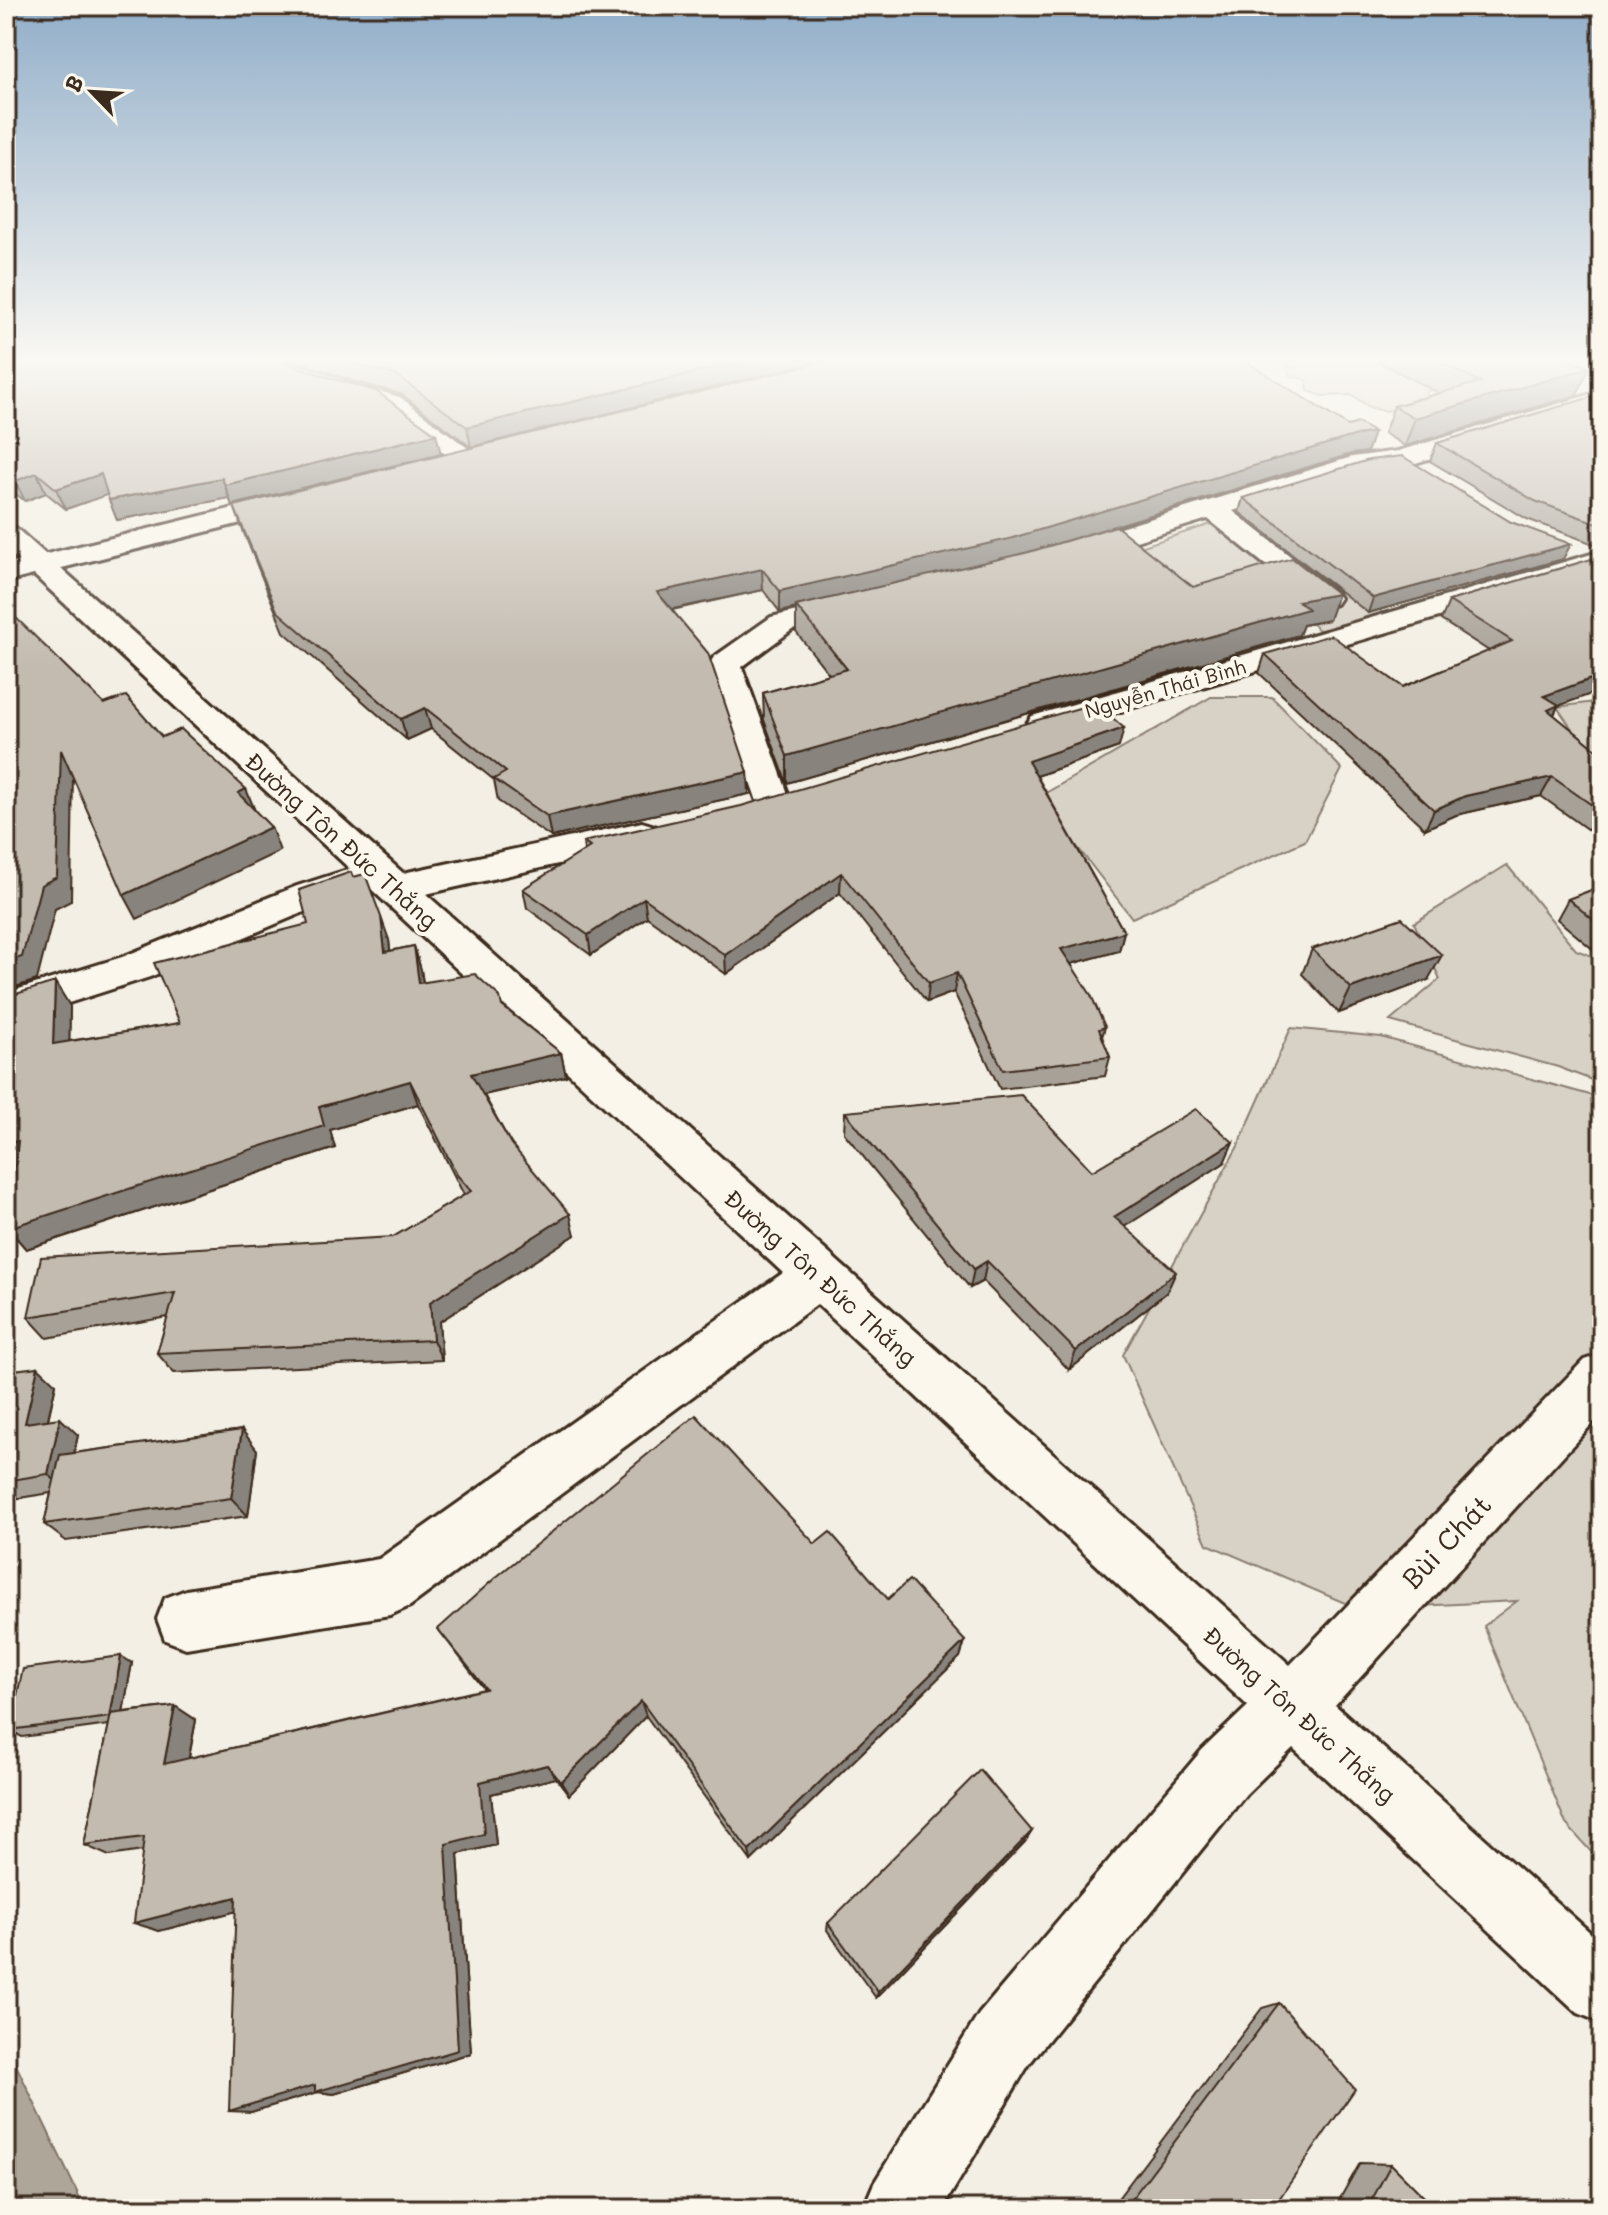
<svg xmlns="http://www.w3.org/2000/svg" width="1608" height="2215" viewBox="0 0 1608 2215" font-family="Mali,sans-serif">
	<rect width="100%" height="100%" fill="#f3efe4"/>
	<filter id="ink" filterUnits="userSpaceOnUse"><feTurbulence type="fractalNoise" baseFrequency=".0125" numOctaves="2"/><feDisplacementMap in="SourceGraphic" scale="16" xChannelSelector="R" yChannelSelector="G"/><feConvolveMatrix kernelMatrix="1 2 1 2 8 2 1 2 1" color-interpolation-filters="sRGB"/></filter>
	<g filter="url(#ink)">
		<!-- green -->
		<g fill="#d8d1c6" stroke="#8a7e72" stroke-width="2">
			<path d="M1314,357H1384L1437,389L1427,391L1426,399L1416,398L1413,408L1383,411L1369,407L1352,395L1323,396L1308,391L1307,380L1289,375L1287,366L1296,368L1300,364H1313Z"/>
			<path d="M1233,517L1281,562L1363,543L1348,582L1393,622L1319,630L1275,592L1196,598L1134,549Z"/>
			<path d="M1211,697H1272L1342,769L1305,841L1132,918L1039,797Z"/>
			<path d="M1602,701V757L1579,739L1557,707Z"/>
			<path d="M1507,865L1576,950L1602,960V1084L1558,1067L1390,1021L1440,979L1414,923Z"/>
			<path d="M1291,1028L1381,1037L1597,1097L1602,1102V1864L1566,1824L1484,1626L1517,1601L1359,1609L1207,1544L1123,1355L1238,1146Z"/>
		</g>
		<!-- water -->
		<path fill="#afa69a" stroke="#817468" stroke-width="2" d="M6,2044L77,2192L83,2209H6Z"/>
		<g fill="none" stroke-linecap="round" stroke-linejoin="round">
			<defs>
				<g id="minor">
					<path d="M245,357H278L355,385L400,397L481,458L477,464H459L382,407L339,395L249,362Z"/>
					<path d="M1602,391V406L1409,465L1364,471L1233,511L1336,592L1340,598L1336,604L1325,607L1314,604L1208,519L1071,561L1061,558L1057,552L1061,546L1352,457L1398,451Z"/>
					<path d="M6,526L16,528L403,873L642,822L655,826L660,834L655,842L426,894L1290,1665L1584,1360L1602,1354V1413L1335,1705L1602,1943V2023L1578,2013L1293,1748L1246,1794L1029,2064L942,2209H863L874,2183L979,2014L1202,1750L1248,1706L817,1304L410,1606L390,1615L186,1648L165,1640L157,1619L165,1598L186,1590L379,1559L783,1273L370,888L323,904L150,977L6,1023V993L122,957L297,886L350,869L6,549Z"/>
					<path d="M1602,551V569L1056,730L1044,733L1032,730L1027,723L1032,716Z"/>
					<path d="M853,598L864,601L868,607L864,613L792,630L742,667L791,802L786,810L773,813L760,810L709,664L714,657L771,617Z"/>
				</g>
				<path id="major" d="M295,493L305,495L309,501L305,507L6,582V564Z"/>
			</defs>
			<!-- minor casing -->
			<use href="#minor" stroke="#3b2a1e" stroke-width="6"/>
			<!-- major casing -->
			<use href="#major" stroke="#3b2a1e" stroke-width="6"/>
			<!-- minor -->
			<use href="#minor" fill="#fbf7ec" fill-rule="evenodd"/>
			<!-- major -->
			<use href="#major" fill="#fbf7ec" fill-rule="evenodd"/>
		</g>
		<!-- wall -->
		<g fill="#a8a197" stroke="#3b2a1e" stroke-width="2">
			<path d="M6,357L441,454L232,505L229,498L117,520L107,494L66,509L46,493L25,501L6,486Z"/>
			<path d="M286,357H837L471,447L401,394L356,382Z"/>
			<path d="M1369,357H1563L1589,368L1577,395L1405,446L1384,433L1394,406L1439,393Z"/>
			<path d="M1602,394V547L1527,519L1430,461L1437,443Z"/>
			<path d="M1348,426L1374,432L1367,452L1351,454L1030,552L1193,587L1329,620L1303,625L1299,635L787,783L764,720L763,693L829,674L796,632V608L780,612L763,590L672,610L748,772L749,794L551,837L498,801L494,780L431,729L407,740L284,632L241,526L234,506Z"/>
			<path d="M1243,498L1563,559L1368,613L1239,512Z"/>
			<path d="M1602,556L1558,706L1554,715L1602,754V840L1541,796L1456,815L1425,829L1259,673L1265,654L1403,687L1489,651L1441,620L1449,601Z"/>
			<path d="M1119,747L1037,776L1124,932L1119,951L1071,964L1105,1027L1102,1037L1110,1057L1105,1076L1000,1089L954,992L927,1002L840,893L726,974L647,917L591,955L527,908L523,889L584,851L583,842Z"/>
			<path d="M353,877L389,940L390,951L414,946L421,970L423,982L503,1006L561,1053L566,1076L484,1095L511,1144L575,1235L439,1322L442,1360L174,1373L157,1353L168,1317L47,1338L28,1317L393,1237L464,1195L418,1104L330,1130L335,1148L26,1249L8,1228L15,1167L6,1168L70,1006L69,1041L180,1023L308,924Z"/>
			<path d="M1602,886V957L1557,919L1568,899Z"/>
			<path d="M1312,949L1428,980L1339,1013L1302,974Z"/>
			<path d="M845,1112L1092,1171L1224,1163L1125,1226L1167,1292L1069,1370L983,1281L970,1288L844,1133Z"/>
			<path d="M6,1371L56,1384L48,1420L78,1435L74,1453L242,1430L257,1450L248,1516L66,1541L44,1524L51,1493L6,1500Z"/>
			<path d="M815,1544L888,1599L965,1641L960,1657L751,1861L646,1716L569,1795L556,1778L491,1794L496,1845L458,1854L471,2053L334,2094L318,2092L251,2112L236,1911L159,1931L143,1851L109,1856L84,1845L109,1725L22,1737L9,1730L132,1663L123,1712L175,1706L196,1720L189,1758L484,1689L438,1629Z"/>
			<path d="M1032,1831L1025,1842L876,1998L827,1930L828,1923Z"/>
			<path d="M1279,2003L1272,2209H1110L1262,2008Z"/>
			<path d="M1360,2163L1391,2164L1436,2209H1334Z"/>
		</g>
		<!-- shaded-wall -->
		<g fill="#88837b" stroke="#3b2a1e" stroke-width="2">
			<path d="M760,357H837L471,447L467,427Z"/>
			<path d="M1589,368L1577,395L1405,446L1415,418Z"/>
			<path d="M1374,432L1367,452L1351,454L1006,559L796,606V608L780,612V591L1357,435Z"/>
			<path d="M436,434L441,454L232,505L225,485Z"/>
			<path d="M37,473L46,493L25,501L15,481Z"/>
			<path d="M101,474L110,494L66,509L56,489Z"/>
			<path d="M222,478L229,498L117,520L109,500Z"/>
			<path d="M1571,544L1563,559L1368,613L1373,598Z"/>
			<path d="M762,569L763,590L659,612L657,592Z"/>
			<path d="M1338,594L1329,620L1303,625L1299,635L787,783V756L1298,601Z"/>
			<path d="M1602,675V690L1558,706L1549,724L1548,710L1544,696Z"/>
			<path d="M425,708L431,729L407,740L401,719Z"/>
			<path d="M1124,728L1119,747L1025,780L1028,761Z"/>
			<path d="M61,750L73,774L71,901L55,909L37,980L6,990V962Z"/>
			<path d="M748,772L749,794L551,837L547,816Z"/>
			<path d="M1552,777L1541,796L1456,815L1425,829L1434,810L1465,796Z"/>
			<path d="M246,789L256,813L238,793Z"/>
			<path d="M271,827L280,851L137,919L124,895Z"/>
			<path d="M841,873L840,893L726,974L725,955Z"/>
			<path d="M644,898L647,917L591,955L588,935Z"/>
			<path d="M381,917L389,940L393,976L385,952Z"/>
			<path d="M1124,932L1119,951L1056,968L1061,949Z"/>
			<path d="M414,946L421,970L426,1006L419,983Z"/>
			<path d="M1442,955L1428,980L1339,1013L1351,988Z"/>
			<path d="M957,973L954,992L927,1002L929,983Z"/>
			<path d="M55,982L70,1006L69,1067L53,1044Z"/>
			<path d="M561,1053L566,1076L478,1096L471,1074Z"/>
			<path d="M410,1081L418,1104L330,1130L335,1148L26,1249L8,1228L319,1107Z"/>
			<path d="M18,1141L35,1163L6,1168V1143Z"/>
			<path d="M1233,1142L1224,1163L1107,1238L1114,1217Z"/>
			<path d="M570,1214L575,1235L439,1322L442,1360L433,1340L430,1302Z"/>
			<path d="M987,1261L983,1281L970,1288L974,1269Z"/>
			<path d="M1176,1272L1167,1292L1069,1370L1076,1351Z"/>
			<path d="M38,1367L56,1384L43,1440L25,1423Z"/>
			<path d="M60,1418L78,1435L66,1491L48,1474Z"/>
			<path d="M242,1430L257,1450L248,1516L231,1498Z"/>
			<path d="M965,1641L960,1657L751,1861L749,1851Z"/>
			<path d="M121,1656L132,1663L121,1724L110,1717Z"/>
			<path d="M641,1701L646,1716L569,1795L561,1782Z"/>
			<path d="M175,1706L196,1720L185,1777L164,1764Z"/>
			<path d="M547,1765L556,1778L491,1794L496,1845L458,1854L471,2053L334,2094L318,2092L251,2112L229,2111L446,1844L480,1782Z"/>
			<path d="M1032,1831L1025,1842L876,1998L878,1992Z"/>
			<path d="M236,1897L257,1906L159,1931L134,1923Z"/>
		</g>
		<!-- building -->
		<g fill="#c3bbb0" stroke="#3b2a1e" stroke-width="2">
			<path d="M6,357H271L333,379L376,391L436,434L225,485L222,478L109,500L101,474L56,489L37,473L15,481L6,474Z"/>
			<path d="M332,357H760L467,427L396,375L351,363Z"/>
			<path d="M842,357H1239L1348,426L1358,423L1374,432L1357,435L1009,539L780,591L762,569L657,592L708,653L748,772L547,816L494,779L506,772L425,708L401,719L277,611L234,506Z"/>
			<path d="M1430,357H1563L1589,368L1415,418L1394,406L1480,382Z"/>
			<path d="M1602,394V525L1535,501L1437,443Z"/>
			<path d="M1402,456L1511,522L1571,544L1373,598L1243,498L1369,460Z"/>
			<path d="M1116,526L1193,587L1292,558L1338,594L1298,601L1308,609L787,756L763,693L847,669L796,606L1029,552Z"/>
			<path d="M1602,556V675L1544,696L1559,705L1548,710L1602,754V812L1552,777L1465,796L1434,810L1265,654L1331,635L1403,687L1512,641L1449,601Z"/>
			<path d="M6,608L104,704L126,696L162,737L181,729L246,789L238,793L271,827L124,895L61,750L57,877L41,885L22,957L6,962Z"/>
			<path d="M1096,703L1124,728L1028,761L1124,932L1061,949L1091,995L1105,1027L1099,1029L1110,1057L1003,1070L957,973L929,983L841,873L725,955L644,898L588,935L523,889L590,847L583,842L741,806Z"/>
			<path d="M351,872L353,877L365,874L381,917L385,952L414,946L419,983L475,974L500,997L502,1006L561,1053L471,1074L511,1144L570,1214L430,1302L433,1340L157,1353L175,1293L28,1317L41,1257L393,1237L471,1191L457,1175L410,1081L319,1107L324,1126L8,1228L18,1141L6,1143V997L55,982L53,1044L180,1023L154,963L308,924L299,890Z"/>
			<path d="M1602,886V927L1568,899Z"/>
			<path d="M1402,918L1442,955L1351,988L1312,949Z"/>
			<path d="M1021,1095L1092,1171L1196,1109L1233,1142L1114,1217L1176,1272L1076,1351L987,1261L974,1269L845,1112Z"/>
			<path d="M38,1367L25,1423L60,1418L48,1474L6,1481V1371Z"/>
			<path d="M696,1415L815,1544L830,1532L888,1599L909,1580L965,1641L749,1851L641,1701L561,1782L547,1765L480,1782L484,1834L446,1844L458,2050L315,2092V2085L229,2111L236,1897L134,1923L144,1837L84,1845L111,1714L175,1706L164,1764L486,1689L438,1629L495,1578Z"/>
			<path d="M242,1430L231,1498L44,1524L60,1455Z"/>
			<path d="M121,1656L110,1717L9,1730L23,1669Z"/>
			<path d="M980,1770L1032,1831L878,1992L828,1923Z"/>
			<path d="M1279,2003L1355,2089L1272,2209H1124Z"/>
			<path d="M1391,2164L1436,2209H1367Z"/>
		</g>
	</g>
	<!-- sky -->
	<linearGradient id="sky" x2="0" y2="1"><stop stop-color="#91aec9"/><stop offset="0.54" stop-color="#faf8f3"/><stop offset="1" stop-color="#faf8f3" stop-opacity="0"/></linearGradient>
	<rect width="1608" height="667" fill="url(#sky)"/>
	<g text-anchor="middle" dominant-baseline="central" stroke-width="8" stroke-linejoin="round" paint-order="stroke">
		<!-- far-street labels -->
		<g font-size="20" fill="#3b2a1e" stroke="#fbf7ec">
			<text transform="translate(1165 688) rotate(-16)">Nguyễn Thái Bình</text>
		</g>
		<!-- street labels -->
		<g font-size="24" fill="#3b2a1e" stroke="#fbf7ec">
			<text transform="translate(342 840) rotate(42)">Đường Tôn Đức Thắng</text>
			<text transform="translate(821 1277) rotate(42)">Đường Tôn Đức Thắng</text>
			<text transform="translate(1300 1714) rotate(42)">Đường Tôn Đức Thắng</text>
		</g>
		<!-- near-street labels -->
		<g font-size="28" fill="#3b2a1e" stroke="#fbf7ec">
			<text transform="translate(1446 1541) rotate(-47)">Bùi Chát</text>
		</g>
	</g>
	<!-- margin -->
	<rect width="1608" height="2215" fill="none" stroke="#fbf7ec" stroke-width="32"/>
	<rect x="16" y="16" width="1576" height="2183" fill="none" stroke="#3b2a1e" stroke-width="3" filter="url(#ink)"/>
	<!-- north arrow -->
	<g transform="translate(92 92) rotate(295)" stroke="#fbf7ec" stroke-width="6" paint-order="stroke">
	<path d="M0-6L14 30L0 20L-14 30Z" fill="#3b2a1e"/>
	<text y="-12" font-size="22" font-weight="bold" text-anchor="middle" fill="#3b2a1e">B</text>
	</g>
</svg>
